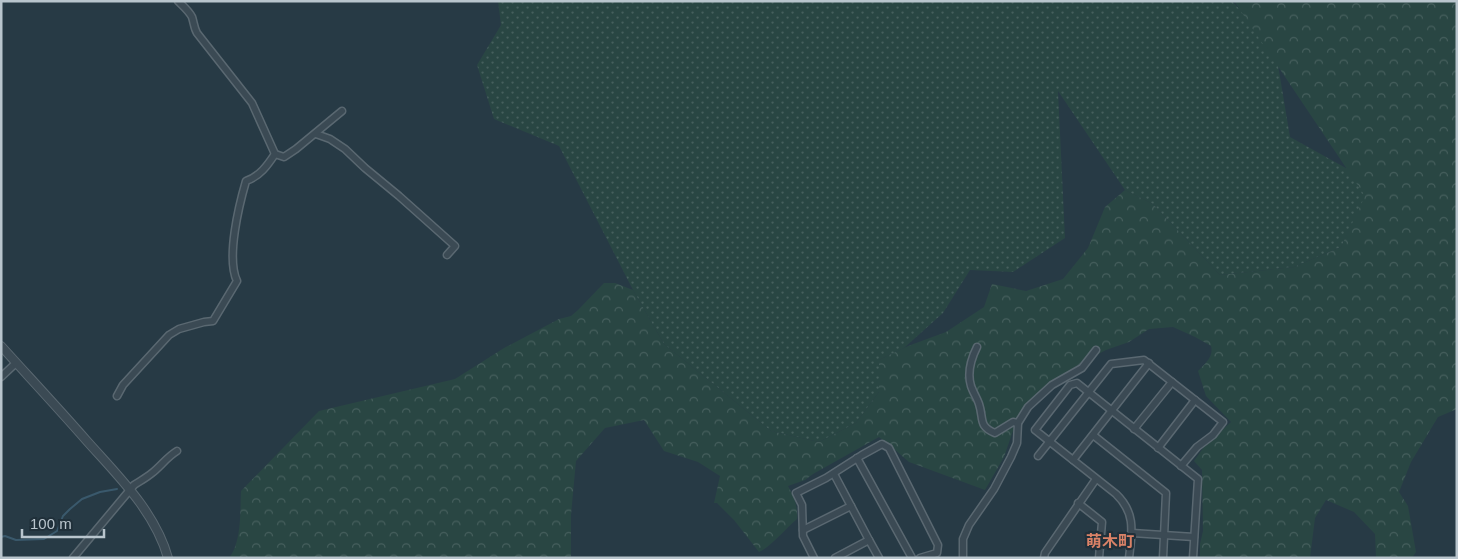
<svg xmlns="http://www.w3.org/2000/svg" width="1458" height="559" viewBox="0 0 1458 559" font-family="Arial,'Noto Sans JP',sans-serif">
	<defs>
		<pattern id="grass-dots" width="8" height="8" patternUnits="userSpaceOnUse" patternTransform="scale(1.25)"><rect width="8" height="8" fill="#294643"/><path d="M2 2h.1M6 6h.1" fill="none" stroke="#465f5d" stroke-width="1.8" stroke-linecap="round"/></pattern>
		<pattern id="forest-crowns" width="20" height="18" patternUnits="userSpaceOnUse" patternTransform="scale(1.25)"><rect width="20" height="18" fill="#294643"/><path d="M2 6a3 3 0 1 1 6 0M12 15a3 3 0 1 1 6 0" fill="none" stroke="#465f5d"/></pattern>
	</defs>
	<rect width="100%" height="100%" fill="#273a45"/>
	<!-- grass -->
	<path fill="url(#grass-dots)" d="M498,1H1232L1275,47L1290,137L1373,183L1341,247L1294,267L1220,275L1153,204L1125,190L1058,91L1065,238L1013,272L970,270L943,313L904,348L879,360V392L856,423L819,442L771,431L664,344L633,290L559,146L494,119L477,65L501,25Z"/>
	<!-- forest -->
	<path fill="url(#forest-crowns)" d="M1234,1H1457V409L1438,417L1411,462L1399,492L1408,506L1416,552L1412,558H1376L1375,534L1354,512L1326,500L1315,518L1310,558H1200V544L1203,531L1202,470L1194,461L1204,447L1231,422L1206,396L1198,371C1205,364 1214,356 1211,346L1195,337L1173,327L1149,329L1129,342L1106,350L1081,363L1064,374L1014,428L1004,457L985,490L909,462L894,449L879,437L813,474L805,480L788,486C794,497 798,506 797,519C785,529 772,546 759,552L734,520L717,503H714L720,476L698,462L664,451L644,420L605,428L576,461L571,515V557L229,558C242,542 240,510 241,491L319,411L455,379L504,348L559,319L571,316L578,310L604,283H615L633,290L664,344L771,431L819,442L856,423L879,392V360L908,346L946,332L984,307L992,284L1026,291L1063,279L1088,248L1105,207L1125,190L1153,204L1220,275L1294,267L1341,247L1365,196Z"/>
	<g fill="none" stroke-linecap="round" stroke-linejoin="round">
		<!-- stream -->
		<path stroke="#3a596c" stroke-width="2" d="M1,537L5,536L16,540L44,539L57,531L63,516L70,509L82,499L100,492L117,489"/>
		<defs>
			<g id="minor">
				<path d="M178,1C183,6 189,11 192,17C194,23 194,28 197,33L252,103L275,154"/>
				<path d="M316,134L330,139L345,149L365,168L399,196L455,246L447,255"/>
				<path d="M275,154L284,157L296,149L342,111"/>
				<path d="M977,347C971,359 967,373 971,386C973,392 977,398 979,404C984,419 978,426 995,433L1013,422L1018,423"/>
				<path d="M1,377L16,363"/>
				<path d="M117,396L123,385L169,335L179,329L204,322L213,321L237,281C226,258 239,205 246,181C260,176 267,166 275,154"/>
				<path d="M1134,429L1172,382"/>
				<path d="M1093,435L1166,493L1163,558"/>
				<path d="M1158,448L1195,400"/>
				<path d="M1038,456L1111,364L1144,360L1223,422L1213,435L1197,447L1181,466"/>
				<path d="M857,458L912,558"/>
				<path d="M1073,460L1149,363"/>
				<path d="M834,474L869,540"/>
				<path d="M1078,503L1102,522L1099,558"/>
				<path d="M803,530L851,506"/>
				<path d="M1132,533L1194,537"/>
				<path d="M73,558L134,485C140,481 146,478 152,473C161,466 167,457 177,451"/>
				<path d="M814,558L803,536L802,505L796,493L826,478L862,455L882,444L889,448L938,545L937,553L920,558"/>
				<path d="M835,558L869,540L879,558"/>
				<path d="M963,558V539L969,525L994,489L1011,457L1017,443L1018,423L1028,407L1052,385L1082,368L1096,350"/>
				<path d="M1044,558L1045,553L1096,479"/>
				<path d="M1129,558C1132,532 1136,513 1116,494L1035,430L1070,385L1077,383L1198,479L1193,558"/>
			</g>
			<path id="tertiary" d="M1,346C29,377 58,408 86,440C117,475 155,511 168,558"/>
		</defs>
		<!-- minor casing -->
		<use href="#minor" stroke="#5a6871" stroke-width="9"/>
		<!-- tertiary casing -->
		<use href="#tertiary" stroke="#5a6871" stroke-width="10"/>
		<!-- minor -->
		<use href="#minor" stroke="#3b4a54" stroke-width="6"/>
		<!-- tertiary -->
		<use href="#tertiary" stroke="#3b4a54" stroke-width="8"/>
	</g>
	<g text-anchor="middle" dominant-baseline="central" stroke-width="4.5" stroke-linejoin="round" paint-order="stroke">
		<!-- quarter labels -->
		<g font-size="16" font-weight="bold" fill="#da8267" stroke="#20303a">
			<text x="1110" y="541">萌木町</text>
		</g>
	</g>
	<!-- border -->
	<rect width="1458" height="559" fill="none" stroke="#b9c5cd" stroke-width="5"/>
	<!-- scale -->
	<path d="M22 529v8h82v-8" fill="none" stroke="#b9c5cd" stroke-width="2.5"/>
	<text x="30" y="529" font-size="15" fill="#b9c5cd" stroke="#20303a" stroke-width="4" paint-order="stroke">100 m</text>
</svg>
